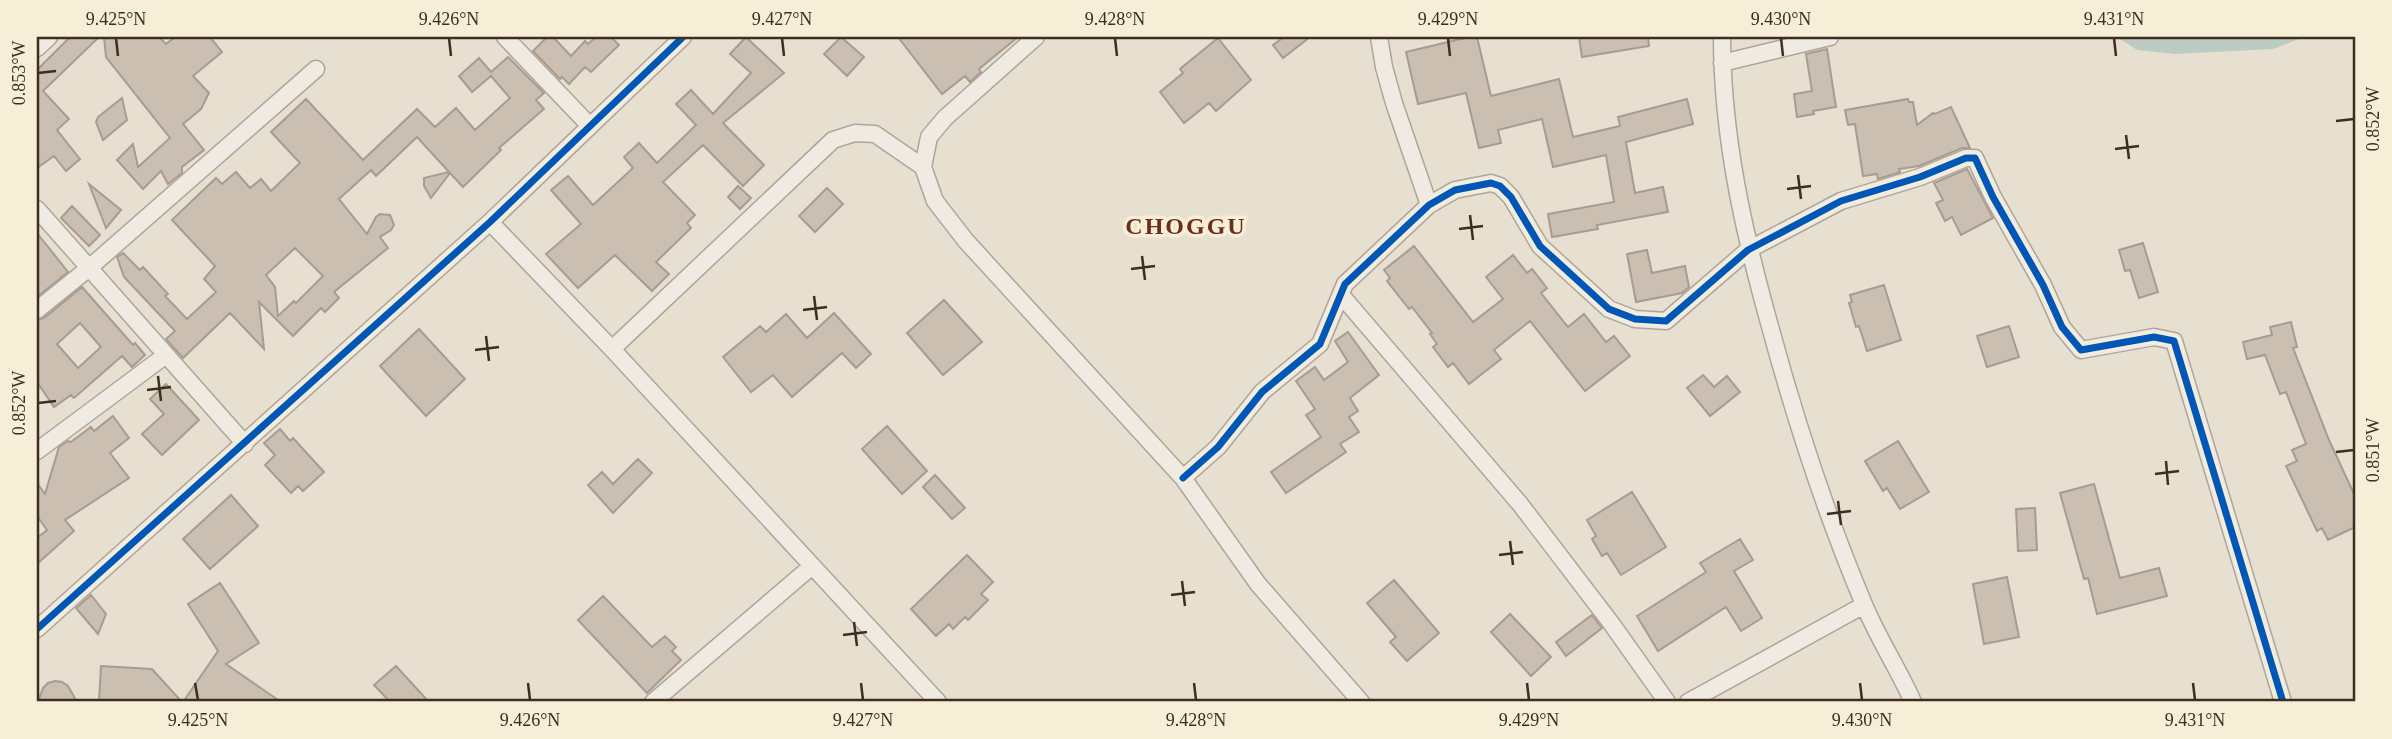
<svg xmlns="http://www.w3.org/2000/svg" width="2392" height="739" font-family="'Times New Roman',serif">
<style>
.water{fill:#bcccc2}
.building{fill:#cbbfb2;stroke:#a89c90;stroke-width:2;fill-rule:evenodd}
.lines{fill:none;stroke-linecap:round;stroke-linejoin:round}
.street-casing{stroke:#ada599;stroke-width:19}
.street{stroke:#efebe3;stroke-width:16}
.cycleway-casing{stroke:#f7eed8;stroke-width:11}
.cycleway{stroke:#0057b8;stroke-width:7}
.ticks{fill:none;stroke:#3d2e20;stroke-width:2.5}
.labels{text-anchor:middle;dominant-baseline:central;stroke-width:7;stroke-linejoin:round;paint-order:stroke}
.district-label{font-size:24px;font-weight:bold;letter-spacing:2px;fill:#6b2e1e;stroke:#f7eed8}
.neatline{fill:none;stroke:#3d2e20;stroke-width:2.5}
.ticks-label{font-size:18px;text-anchor:middle;fill:#3d2e20}
</style>
<rect width="100%" height="100%" fill="#e7e0d1"/>
<path class="water" d="M2117 37H2304L2273 49 2175 54 2137 50Z"/>
<path class="building" d="M70 37H99L43 91 69 119 57 130 80 159 66 171 54 156 37 168V70Z
M104 37H159L166 44 175 37H210L222 52 193 76 209 93 201 109 183 124 204 150 182 167V173L168 184 161 171 143 189 117 160 133 144 138 167 170 138 106 57Z
M547 37H553L571 56 585 41 588 44 596 37H611L619 45 591 72 585 67 569 84 562 77 560 79 533 51Z
M746 37 784 73 723 123 764 165 743 186 703 145 663 182 695 215 687 223 691 228 656 262 669 274 652 291 615 255 578 288 546 254 581 224 551 190 568 176 593 205 633 168 624 157 639 143 657 163 696 125 676 104 691 90 713 114 751 73 730 54Z
M841 37 864 57 847 76 824 54Z
M898 37H1018L979 69 981 72 970 82 965 76 942 94Z
M1284 37H1310L1283 58 1273 45Z
M1469 37H1477L1491 96 1559 79 1573 137 1620 126 1618 117 1687 99 1693 124 1626 142 1635 193 1663 187 1668 212 1597 225 1598 229 1552 237 1548 214 1614 202 1606 155 1553 167 1542 119 1498 130 1501 143 1479 148 1466 93 1418 104 1406 52Z
M1579 37H1648L1649 46 1582 57Z
M1218 38 1251 80 1216 111 1209 103 1184 123 1160 92 1183 73 1180 69Z
M1827 49 1836 107 1813 111 1814 114 1797 117 1794 94 1812 91 1806 54Z
M508 57 544 93 536 100 544 109 499 148 501 150 463 187 450 173 431 198 424 186V178L449 172 417 137 376 176 371 170 339 199 367 234 376 217 380 214 390 215 394 225 391 230 380 237 388 248 334 292 339 298 325 312 321 308 293 336 259 302 264 349 230 313 183 358 166 339 175 331 124 277 117 257 123 253 140 270 143 267 168 294 165 296 187 319 216 292 204 279 215 266 172 220 216 178 222 184 236 172 250 188 261 179 271 191 300 163 271 132 306 99 363 160 417 109 435 127 456 108 475 130 510 98 491 76 472 92 459 76 479 58 491 72ZM295 248 323 276 296 303 294 301 278 316 275 287 266 275Z
M122 98 127 120 103 140 96 122 98 117Z
M1908 99 1909 102H1913L1917 125 1933 113 1935 114 1951 107 1970 148H1962L1919 166 1899 169 1900 172 1878 179 1877 174 1863 176 1855 124 1848 125 1845 110Z
M1967 169 1993 218 1961 235 1952 217 1945 221 1936 203 1943 200 1934 183Z
M89 184 121 210 106 228Z
M738 186 751 198 740 209 728 197Z
M827 188 843 204 815 232 799 216Z
M72 206 100 235 89 246 61 218Z
M37 233 68 272 37 297Z
M2143 243 2158 292 2139 298 2130 270 2125 271 2119 250Z
M1414 246 1473 322 1503 299 1486 277 1513 255 1527 273 1532 269 1547 288 1541 293 1568 327 1584 314 1606 342 1614 336 1630 356 1585 391 1530 321 1494 350 1501 359 1469 384 1453 363 1448 367 1433 347 1437 344 1430 334 1432 333 1412 307 1409 309 1387 281 1390 278 1384 270Z
M1647 250 1652 273 1685 266 1689 287 1682 293 1636 302 1627 254Z
M1884 285 1901 340 1867 351 1859 326 1856 327 1849 303 1852 302 1850 295Z
M82 287 133 345 135 343 145 355 132 367 122 356 74 398 71 395 54 407 37 382V320L44 318ZM80 323 101 347 78 368 57 344Z
M944 300 982 342 943 375 907 333Z
M834 313 871 354 856 368 842 353 792 397 773 375 751 392 723 357 760 326 766 332 786 314 807 338Z
M2291 322 2297 347 2293 348 2329 440 2355 496V527L2328 540 2322 528 2317 531 2286 466 2297 461 2292 450 2306 444 2286 392 2280 394 2265 355 2247 359 2243 342 2272 335 2270 327Z
M2009 326 2019 357 1987 367 1977 336Z
M419 329 465 379 426 416 380 366Z
M1348 332 1379 375 1350 398 1358 411 1349 417 1359 432 1340 444 1346 452 1286 493 1271 472 1321 437 1306 415 1315 409 1296 381 1315 367 1324 380 1348 362 1335 341Z
M1703 375 1714 387 1727 376 1740 392 1710 416 1687 388Z
M166 384 199 420 162 455 142 434 164 414 150 399Z
M113 416 129 438 110 453 129 478 65 520 74 531 37 564V538L47 530 37 516V483L45 494 59 447 68 441 71 442 91 427 94 431Z
M887 426 927 471 902 494 862 449Z
M280 429 290 441 293 438 324 472 303 491 298 486 291 493 265 465 275 455 264 443Z
M1898 441 1929 492 1900 509 1887 488 1883 491 1865 461Z
M638 459 652 473 613 513 588 485 602 472 613 484Z
M935 475 965 508 952 519 923 487Z
M2094 484 2120 578 2159 568 2167 596 2097 614 2088 578 2084 579 2060 493Z
M1632 492 1666 547 1621 575 1607 553 1602 556 1592 539 1596 536 1587 520Z
M231 495 258 526 210 569 183 539Z
M2035 508 2037 550 2018 551 2016 509Z
M1740 539 1753 560 1734 571 1762 618 1741 631 1726 607 1658 651 1637 616 1706 572 1700 563Z
M967 555 993 582 981 594 988 600 968 620 965 617 953 629 949 624 936 636 911 609Z
M2007 577 2019 637 1984 644 1973 584Z
M1394 580 1439 633 1407 661 1390 642 1396 637 1367 603Z
M220 583 259 643 226 664 281 702H183L218 651 188 604Z
M91 595 106 614 98 634 76 608Z
M603 596 652 647 665 636 676 647 672 651 681 660 647 693 578 620Z
M1510 614 1551 657 1531 676 1491 632Z
M1592 615 1602 628 1566 656 1556 642Z
M101 666 152 669 182 702H99Z
M396 666 429 702H390L374 685Z
M55 681 62 682 68 686 77 702H38L43 688 48 683Z"/>
<g class="lines">
<defs>
<path id="street" d="M505 37 590 126
M1036 37 945 118 929 137 923 167 935 201 966 241 1183 478 1258 584 1361 702
M1379 37 1384 67 1394 103 1429 205
M1722 37C1722 137 1744 234 1771 330 1796 422 1826 514 1863 602 1877 637 1898 668 1913 702
M37 48 49 37
M1722 63 1830 37
M37 209 245 444
M490 222 612 349 938 702
M1341 295 1520 504 1611 623 1667 702
M37 310 89 268 316 69
M612 349 833 140 855 133 875 134 923 167
M37 451 166 355
M1183 478 1218 447 1262 392 1320 344 1345 284 1429 205 1455 190 1491 183 1500 186 1511 197 1540 246 1609 309 1635 319 1666 321 1748 250 1841 201 1920 177 1966 158H1975L1993 197 2043 285 2062 327 2081 350 2154 337 2174 341 2283 702
M37 629 490 222 683 37
M653 702 811 567
M1688 702 1864 605"/>
</defs>
<use href="#street" class="street-casing"/>
<use href="#street" class="street"/>
<defs>
<path id="cycleway" d="M1183 478 1218 447 1262 392 1320 344 1345 284 1429 205 1455 190 1491 183 1500 186 1511 197 1540 246 1609 309 1635 319 1666 321 1748 250 1841 201 1920 177 1966 158H1975L1993 197 2043 285 2062 327 2081 350 2154 337 2174 341 2283 702
M37 629 490 222 683 37"/>
</defs>
<use href="#cycleway" class="cycleway-casing"/>
<use href="#cycleway" class="cycleway"/>
</g>
<path class="ticks" d="M116 38 118 56M449 38 451 56M782 38 784 56M1115 38 1117 56M1448 38 1450 56M1781 38 1783 56M2114 38 2116 56M38 73 56 71M2336 121 2354 119M2126 135 2129 159M2115 149 2139 146M1798 175 1801 199M1787 189 1811 186M1470 215 1473 240M1459 229 1483 226M1142 256 1145 280M1131 269 1155 266M814 296 817 320M803 310 827 307M486 336 489 361M475 350 499 347M158 376 161 401M147 390 171 387M38 403 56 401M2336 452 2354 450M2166 461 2168 485M2155 474 2179 471M1838 501 1841 525M1827 514 1851 511M1510 541 1513 565M1499 555 1523 552M1182 581 1185 606M1171 595 1195 592M854 622 857 646M843 635 867 632M195 683 198 700M528 683 530 700M861 683 863 700M1194 683 1196 700M1527 683 1529 700M1860 683 1862 700M2193 683 2195 700"/>
<g class="labels">
<g class="district-label">
<text x="1186" y="226">CHOGGU</text>
</g>
</g>
<rect width="2392" height="739" fill="none" stroke="#f7eed8" stroke-width="77"/>
<rect x="38" y="38" width="2316" height="662" class="neatline"/>
<g class="ticks-label">
<text x="116" y="25">9.425°N</text>
<text x="449" y="25">9.426°N</text>
<text x="782" y="25">9.427°N</text>
<text x="1115" y="25">9.428°N</text>
<text x="1448" y="25">9.429°N</text>
<text x="1781" y="25">9.430°N</text>
<text x="2114" y="25">9.431°N</text>
<text transform="translate(19 73) rotate(-90)" y="6">0.853°W</text>
<text transform="translate(2373 119) rotate(-90)" y="6">0.852°W</text>
<text transform="translate(19 403) rotate(-90)" y="6">0.852°W</text>
<text transform="translate(2373 450) rotate(-90)" y="6">0.851°W</text>
<text x="198" y="726">9.425°N</text>
<text x="530" y="726">9.426°N</text>
<text x="863" y="726">9.427°N</text>
<text x="1196" y="726">9.428°N</text>
<text x="1529" y="726">9.429°N</text>
<text x="1862" y="726">9.430°N</text>
<text x="2195" y="726">9.431°N</text>
</g>
</svg>
